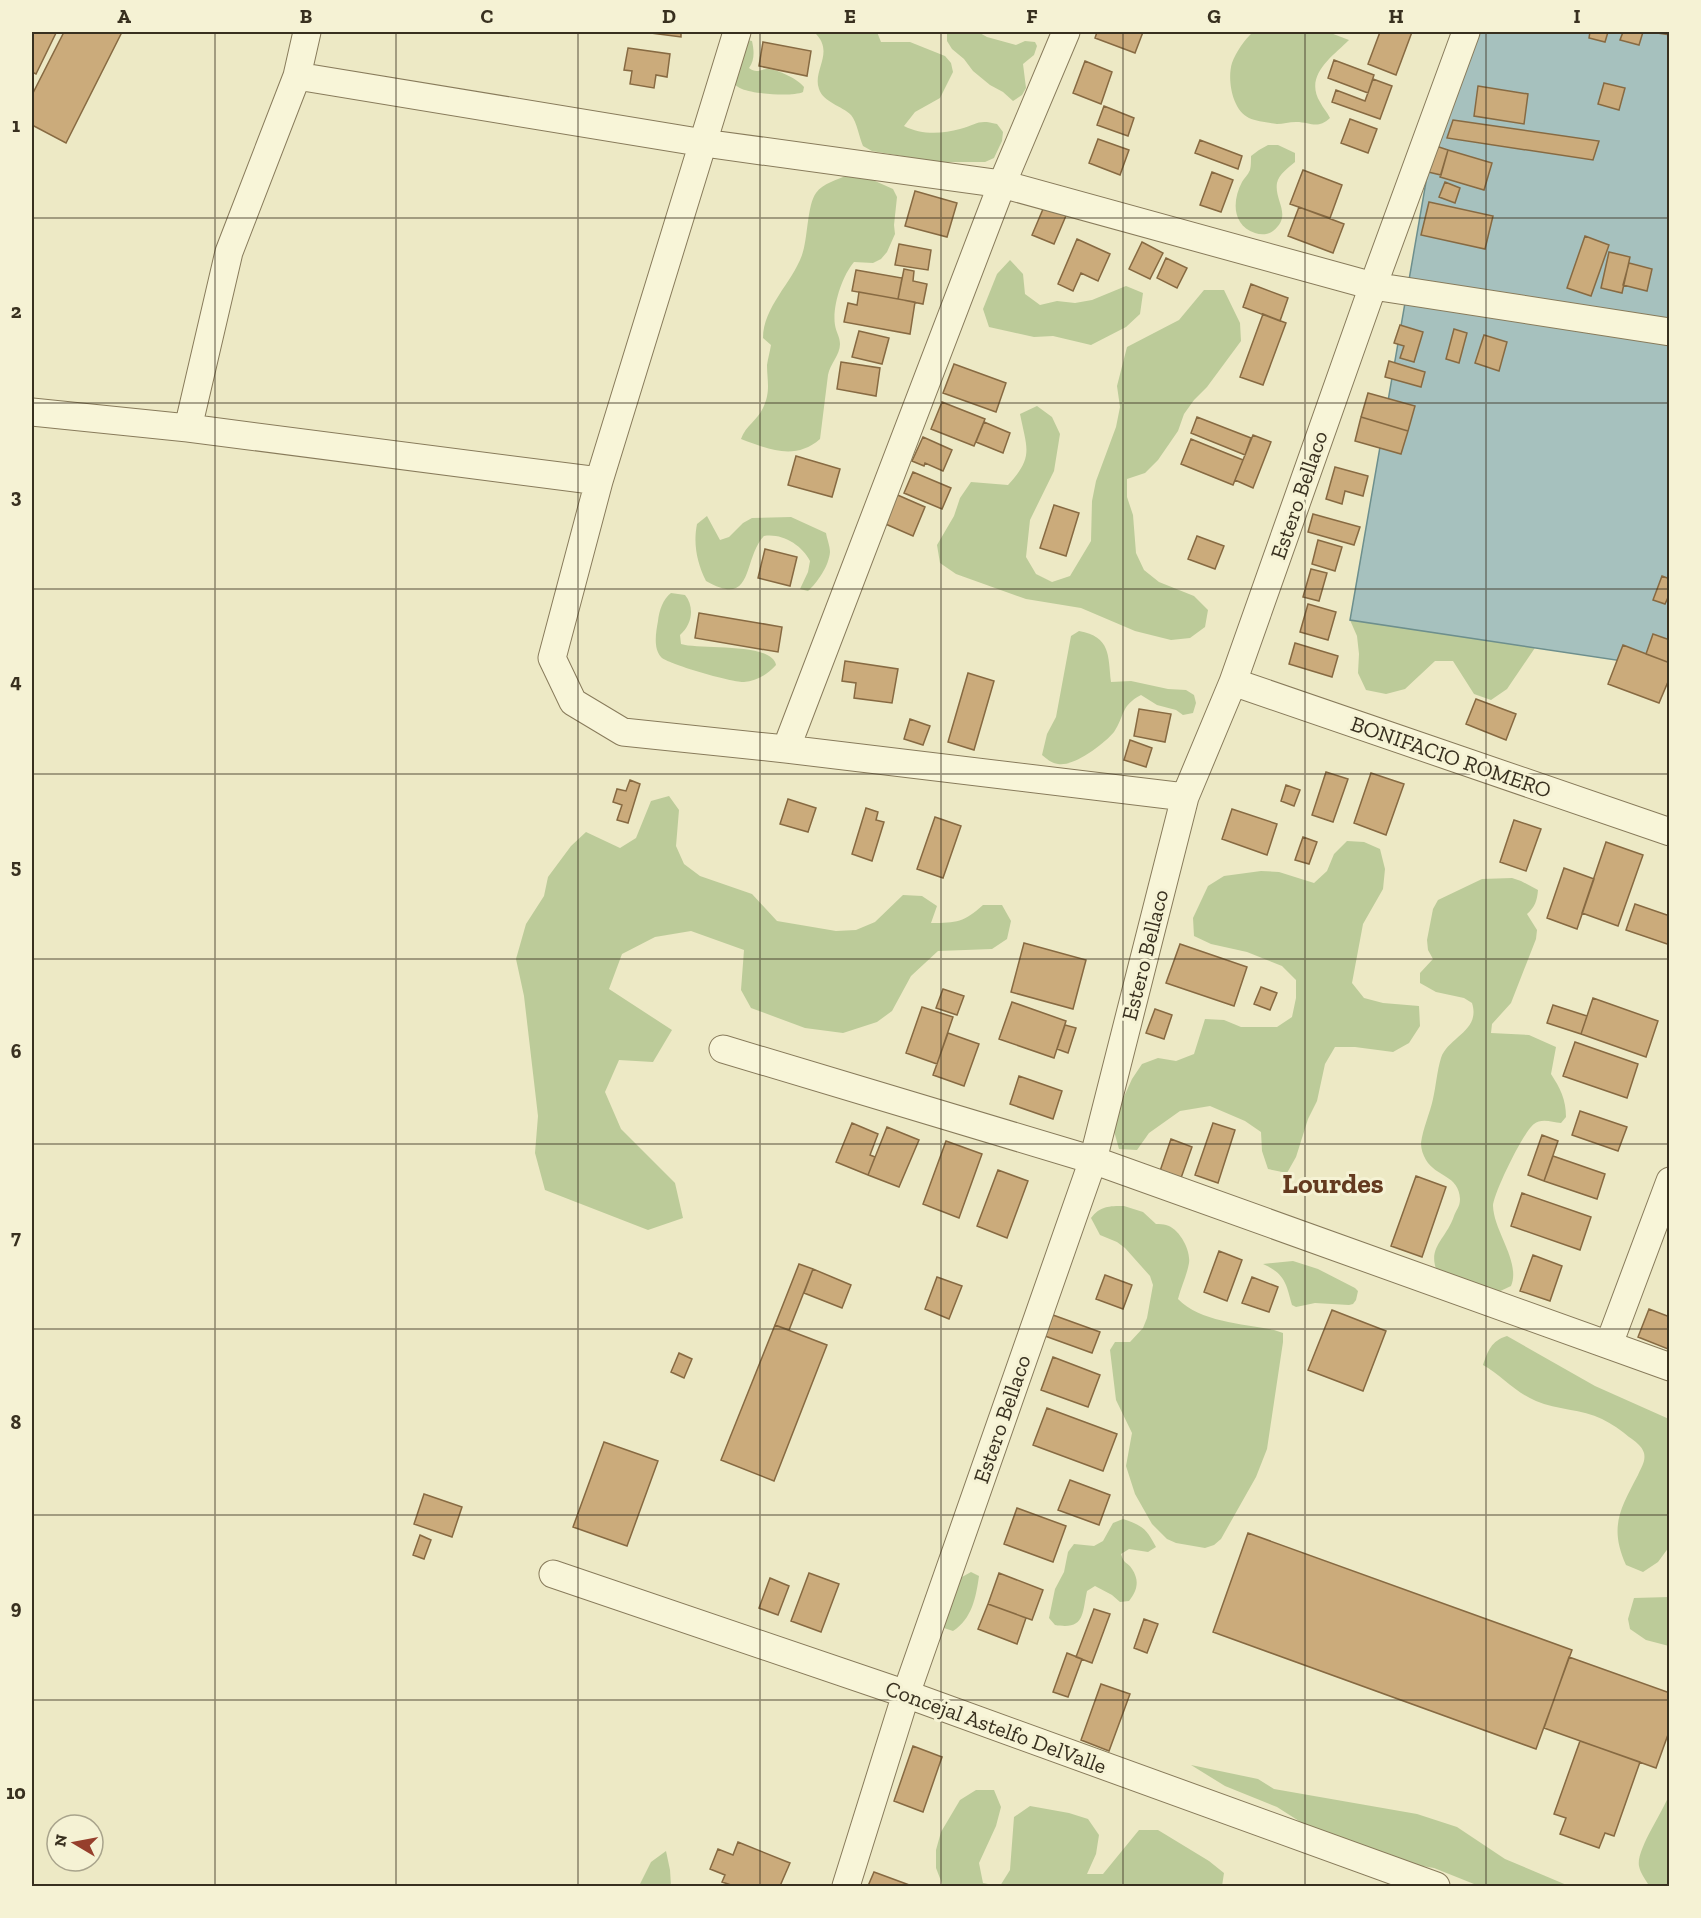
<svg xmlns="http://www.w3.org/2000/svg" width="1701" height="1918" font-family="'Zilla Slab',serif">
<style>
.green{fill:#bccb99}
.water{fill:#a6c1be;stroke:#6d8f8d;stroke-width:1.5}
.building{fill:#cbab7b;stroke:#876a42;stroke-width:1.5}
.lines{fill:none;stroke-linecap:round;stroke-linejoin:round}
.street-casing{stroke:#887b5b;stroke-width:29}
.street{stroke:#f8f5d8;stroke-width:27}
.grid{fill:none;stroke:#38301f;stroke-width:1.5;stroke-opacity:0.55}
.labels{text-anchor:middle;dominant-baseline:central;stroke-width:6;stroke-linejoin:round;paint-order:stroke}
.street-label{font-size:22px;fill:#38301f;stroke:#f5f2d4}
.district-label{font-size:28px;font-weight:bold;fill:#643a1f;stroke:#f5f2d4}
.neatline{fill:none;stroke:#38301f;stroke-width:2}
.grid-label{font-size:20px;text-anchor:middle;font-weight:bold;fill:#38301f}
</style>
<rect width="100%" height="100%" fill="#ede9c5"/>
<path class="green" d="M814 32H877L881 42H910L945 56 951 63 953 72 940 98 915 112 904 126C921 135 942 134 960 129 978 124 978 119 997 124L1003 132 1002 141 994 158 985 162H938L872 151 863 146C859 137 857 122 851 115 842 106 823 102 819 89 812 70 836 52 814 32Z
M950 32H978L987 37 1016 45 1025 41 1035 42 1037 46 1034 55 1023 64 1026 88 1022 95 1013 101 1003 92 990 85 973 71 964 59 952 49 947 41V33Z
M1253 32H1274L1284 34 1297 32H1328L1349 40C1332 57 1304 75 1320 102 1323 108 1327 112 1330 118 1317 130 1311 122 1296 122 1289 122 1283 124 1277 124 1269 123 1256 121 1249 118 1232 110 1227 79 1232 63 1236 52 1245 39 1253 32Z
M747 40 752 41C754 50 755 60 749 68 757 74 760 69 768 69 779 70 798 79 804 87L803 92C792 97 754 94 742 89 736 87 732 81 727 77Z
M1268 145H1278L1295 153V162C1288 168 1279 174 1277 183 1274 201 1293 215 1273 231 1267 235 1261 235 1255 233 1232 225 1232 201 1242 182 1244 178 1248 175 1250 170 1251 166 1251 161 1251 156L1259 150Z
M848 175 866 177 893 189 897 197 894 225 895 234 887 252 881 259 873 263 854 262C842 276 832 307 835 325 836 332 840 337 840 344 840 355 830 364 828 375L820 439C795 461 768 449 741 439 746 425 757 421 763 408 771 391 767 381 767 365 768 358 770 351 771 345L763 338C763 307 792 283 802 255 808 239 807 205 816 193 823 183 837 180 848 175Z
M1010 260 1023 274 1025 294 1040 305 1057 301 1075 303 1092 300 1126 286 1143 293 1140 314 1126 327 1091 345 1053 336 1034 337 989 327 983 309 997 274Z
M1204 290H1224L1240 323 1241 341 1207 387 1194 400 1184 414 1178 431 1158 460 1145 473 1127 479V497L1133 515 1136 553 1144 570 1159 582 1194 596 1208 610 1205 627 1190 638 1171 640 1135 631 1081 608 1026 599 956 574 940 563 937 545 954 516 960 498 971 482 1008 485C1034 457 1027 449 1020 414L1037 406 1052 417 1060 434 1054 471 1030 520 1026 557 1036 574 1052 582 1070 576 1091 541 1092 501 1096 481 1116 427 1120 407 1117 386 1127 347 1179 320Z
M707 516 720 540 729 537 743 523 752 518 791 517 826 533C827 539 830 546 830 552 829 566 817 583 808 591L800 589 808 572 810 561C802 545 782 533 764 536 742 559 755 609 706 581 697 563 693 544 697 524Z
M671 593 685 595C695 607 692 625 680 635L681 644C700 650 772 642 776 665 768 674 757 681 744 682 734 683 667 664 661 657 653 648 656 632 658 621 659 611 663 599 671 593Z
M1379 594 1541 639 1507 689 1491 700 1474 694 1453 661H1435L1405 689 1386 694 1366 690 1358 673 1359 654 1357 636 1350 620Z
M1079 631C1111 637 1108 655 1111 682L1131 681 1168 689 1186 690 1194 695 1196 703 1193 713 1183 715 1176 710 1157 705 1141 695C1120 706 1125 716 1114 732 1104 744 1074 767 1058 764 1051 763 1047 759 1042 755L1047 734 1056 717 1071 636Z
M669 796 679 810 676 846 684 864 700 876 752 894 777 921 836 931 856 930 875 922 903 895 922 896 937 906 931 923C957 923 964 922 983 905H1002L1011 921 1007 939 992 949 938 951 911 976 892 1011 877 1022 843 1033 805 1028 751 1008 741 990 744 950 691 931 655 937 622 954 609 989 672 1030 653 1062 619 1060 605 1092 621 1129 675 1183 683 1218 648 1230 545 1190 535 1153 538 1116 524 996 516 959 526 924 544 896 548 877 571 846 586 832 620 848 636 838 651 801Z
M1347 841 1364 842 1380 849 1385 869 1383 889 1363 924 1352 983 1364 998 1383 1003 1419 1006 1420 1026 1409 1043 1393 1052 1355 1047H1335L1325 1064 1317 1101 1308 1119 1296 1157 1287 1173 1268 1169 1262 1151 1261 1132 1245 1121 1210 1106 1180 1111 1149 1133 1137 1150 1119 1149 1114 1131 1117 1112 1132 1079 1142 1064 1158 1058 1176 1061 1194 1054 1205 1019 1224 1020 1241 1027H1277L1292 1017 1296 998V980L1282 966 1247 952 1211 944 1194 936 1193 918 1208 886 1224 876 1261 871 1279 872 1314 883 1327 871 1334 854Z
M1512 878 1521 881 1538 890C1537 901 1535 907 1527 914L1537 930 1536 939 1511 1003 1492 1024 1491 1033 1529 1035 1556 1047 1551 1074C1560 1088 1566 1099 1566 1117L1561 1123C1552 1122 1541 1118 1534 1124 1523 1132 1493 1195 1493 1206 1494 1232 1521 1262 1511 1286L1494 1294 1440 1278C1424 1248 1445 1242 1454 1216 1456 1210 1460 1207 1460 1199 1459 1175 1436 1177 1426 1160 1423 1155 1421 1149 1421 1143 1423 1128 1430 1113 1433 1099 1436 1086 1437 1071 1441 1058 1448 1037 1481 1031 1472 1003L1464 998 1436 992 1420 983V973L1433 959 1428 950 1427 940 1433 909 1438 900 1482 879Z
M1124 1206 1143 1212 1156 1224C1160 1224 1163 1224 1166 1225 1179 1228 1191 1250 1189 1263 1187 1275 1181 1287 1178 1299 1200 1322 1244 1324 1274 1330L1283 1333V1342L1267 1449 1256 1477 1221 1539 1214 1545 1205 1548 1176 1543 1167 1539 1152 1524 1135 1494 1126 1466 1132 1433 1116 1400 1110 1350 1115 1342H1130L1143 1328 1147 1318 1153 1285 1150 1276 1125 1248 1117 1242 1100 1235 1091 1218C1100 1206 1109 1206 1124 1206Z
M1293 1261 1318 1269 1355 1288 1358 1291 1356 1300 1353 1304 1349 1305 1315 1303 1296 1307 1292 1305C1286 1283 1285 1274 1263 1264Z
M1507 1336 1595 1386 1669 1419V1547L1658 1562 1643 1572 1626 1565C1609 1527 1620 1509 1638 1475 1641 1468 1646 1461 1644 1453 1642 1446 1635 1441 1629 1437 1621 1430 1612 1424 1602 1419 1582 1409 1557 1410 1536 1401 1516 1393 1501 1375 1483 1365 1488 1351 1491 1341 1507 1336Z
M1123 1519C1143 1526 1146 1528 1156 1547L1148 1552 1129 1549 1121 1554C1124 1565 1128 1562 1132 1569 1140 1581 1137 1591 1129 1601L1120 1602 1112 1595 1095 1586 1087 1591C1082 1614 1085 1630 1055 1625L1049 1618 1055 1589 1064 1572 1068 1552 1074 1544 1094 1546 1103 1541 1113 1523Z
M971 1572 979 1576C976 1597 972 1619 953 1631L944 1628 939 1619 941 1609 962 1577Z
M1669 1597V1646L1646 1640 1630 1629 1628 1619 1634 1598Z
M1191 1765 1258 1779 1274 1789 1417 1814 1457 1827 1505 1859 1569 1886H1479L1434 1868 1398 1862 1310 1828 1277 1807 1225 1786Z
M976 1790H994L1001 1807 996 1826 979 1863 983 1883 998 1886H943L936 1868V1850L941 1832 960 1800Z
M1669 1795V1886H1655L1648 1884C1645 1879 1640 1872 1639 1866 1636 1850 1663 1812 1669 1795Z
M1030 1806 1069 1813 1088 1819 1099 1835 1096 1854 1087 1874H1103L1139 1830H1158L1209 1861 1224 1873 1222 1886H1000L1010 1870 1014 1817Z
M666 1851 670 1870 671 1886H639L651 1862Z"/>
<path class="water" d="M1452 32H1669V668L1350 620Z"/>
<path class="building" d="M32 32 56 33 36 74 32 72Z
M64 32H122L66 143 32 125V95Z
M643 32H681V37Z
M1097 32H1143L1135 53 1095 38Z
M1380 32H1412L1396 75 1368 64Z
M1590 32H1608L1605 42 1589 38Z
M1623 32H1643L1639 45 1620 40Z
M1650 32H1670V35Z
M763 42 811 51 807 76 759 66Z
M628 48 670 54 667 77 656 75 654 88 630 84 632 71 624 70Z
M1334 60 1374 75 1368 93 1328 78Z
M1085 61 1112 72 1101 104 1073 93Z
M1373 79 1392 86 1380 119 1332 102 1336 90 1365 101Z
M1604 83 1625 88 1619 110 1598 104Z
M1478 86 1528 94 1524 124 1474 116Z
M1104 106 1134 118 1128 136 1097 125Z
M1350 119 1377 129 1368 153 1341 143Z
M1453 120 1599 141 1593 160 1447 138Z
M1098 139 1129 150 1120 175 1089 163Z
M1200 140 1242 156 1238 169 1195 153Z
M1436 146 1448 150 1441 175 1428 172Z
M1448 150 1492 163 1484 190 1440 177Z
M1303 170 1342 185 1330 218 1290 204Z
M1212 172 1233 180 1221 212 1200 205Z
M1445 182 1460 188 1455 203 1439 197Z
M915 191 957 203 947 237 905 226Z
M1046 202 1068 211 1054 244 1032 235Z
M1429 202 1493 216 1485 249 1421 235Z
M1299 207 1344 224 1333 253 1288 236Z
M1585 236 1609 245 1591 296 1567 288Z
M1077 239 1110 254 1098 281 1081 273 1073 291 1058 284Z
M1142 242 1163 253 1150 279 1129 269Z
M899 244 931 250 928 270 895 265Z
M1609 252 1630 257 1622 293 1601 288Z
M1166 258 1187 268 1177 288 1157 278Z
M1629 263 1652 269 1647 291 1623 285Z
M904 269 914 271 913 281 927 284 923 304 898 299Z
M856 270 902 278 898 299 852 291Z
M1251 284 1288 298 1280 321 1243 307Z
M859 292 915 302 910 334 844 322 848 303 857 305Z
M1263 314 1286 323 1263 385 1240 377Z
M1400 325 1423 332 1414 362 1400 358 1404 346 1394 343Z
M1454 329 1467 333 1459 363 1446 359Z
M859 331 889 338 882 364 852 357Z
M1484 335 1507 342 1499 371 1475 363Z
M1389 361 1425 372 1421 387 1385 377Z
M841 362 880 368 876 396 837 389Z
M954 364 1006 383 996 412 943 393Z
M1368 393 1415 406 1408 431 1361 417Z
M942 402 985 419 974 446 931 429Z
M1197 417 1251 438 1245 455 1191 433Z
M1361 417 1408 431 1401 454 1355 441Z
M984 422 1010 433 1003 453 976 442Z
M1253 435 1271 442 1253 488 1235 480Z
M923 437 952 450 943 471 925 463 924 466 912 461Z
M1191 439 1243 460 1233 485 1181 464Z
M796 456 840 469 832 497 788 485Z
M1335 467 1368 476 1363 496 1345 491 1342 504 1326 499Z
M913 472 951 488 942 509 904 493Z
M893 493 925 507 913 536 881 522Z
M1054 505 1079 513 1066 556 1040 548Z
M1313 514 1360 527 1354 545 1308 532Z
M1197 536 1224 546 1215 569 1188 559Z
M1318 540 1342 547 1335 571 1312 564Z
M765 549 797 557 790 586 758 578Z
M1311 569 1327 573 1319 601 1303 597Z
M1662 576 1670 579V593L1665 604 1653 600Z
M1308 604 1336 612 1328 640 1300 632Z
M699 613 782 627 778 652 695 638Z
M1653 634 1670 640V663L1646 654Z
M1295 643 1338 656 1332 677 1289 664Z
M1623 645 1670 663V677L1659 703 1608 684Z
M845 661 898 669 892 703 854 698 856 683 842 681Z
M968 673 994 681 974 750 948 742Z
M1476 699 1516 714 1506 740 1466 724Z
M1139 709 1171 714 1165 742 1134 736Z
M910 719 930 726 923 745 904 739Z
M1130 740 1152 748 1146 767 1124 760Z
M1326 772 1348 779 1333 822 1312 815Z
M1371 773 1404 784 1386 835 1354 823Z
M630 780 640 784 628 823 617 820 622 805 613 802 617 789 626 791Z
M1286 785 1300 790 1294 806 1281 801Z
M788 799 816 808 808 832 780 824Z
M866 808 878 812 876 820 884 822 872 861 852 854Z
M1232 809 1277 824 1267 855 1222 839Z
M935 817 961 826 943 878 917 869Z
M1514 820 1541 829 1526 871 1500 862Z
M1303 837 1317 842 1309 864 1295 860Z
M1606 842 1643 855 1618 926 1582 913Z
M1564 868 1594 879 1577 929 1547 918Z
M1635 904 1670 916V945L1626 930Z
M1024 943 1086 960 1073 1009 1011 992Z
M1180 944 1247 967 1234 1006 1166 983Z
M1261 987 1277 993 1270 1010 1254 1004Z
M943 989 964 996 957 1015 936 1008Z
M1593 998 1658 1021 1646 1057 1581 1034Z
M1012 1002 1066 1021 1054 1058 999 1039Z
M1553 1005 1587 1016 1581 1034 1547 1023Z
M922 1007 953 1017 937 1064 906 1053Z
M1155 1009 1172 1015 1164 1039 1146 1033Z
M1065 1025 1076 1028 1068 1053 1057 1049Z
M948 1033 979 1044 964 1086 933 1075Z
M1575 1042 1638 1064 1627 1098 1563 1076Z
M1019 1076 1062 1091 1053 1119 1010 1104Z
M1580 1111 1627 1127 1618 1151 1572 1135Z
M852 1123 878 1134 870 1155 875 1157 868 1175 836 1162Z
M1213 1123 1235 1130 1218 1183 1195 1175Z
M887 1127 919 1140 899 1187 868 1175Z
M1542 1135 1558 1141 1544 1181 1528 1175Z
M1171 1139 1192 1147 1181 1178 1160 1171Z
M946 1141 982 1154 959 1218 923 1204Z
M1553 1156 1605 1174 1597 1199 1544 1181Z
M998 1170 1028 1181 1007 1238 977 1226Z
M1416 1176 1446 1187 1422 1257 1391 1246Z
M1522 1193 1591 1217 1580 1250 1511 1226Z
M1219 1251 1242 1260 1227 1301 1204 1292Z
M1533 1255 1562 1266 1550 1301 1520 1291Z
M799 1264 813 1269 789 1330 775 1325Z
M813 1269 851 1285 842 1308 804 1293Z
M1105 1275 1132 1285 1123 1309 1096 1299Z
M937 1277 962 1286 949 1319 925 1309Z
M1252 1277 1278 1287 1269 1312 1242 1303Z
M1649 1309 1670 1317 1668 1349 1638 1337Z
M1332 1310 1386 1331 1363 1391 1308 1370Z
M1053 1315 1100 1332 1092 1353 1045 1336Z
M775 1325 827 1345 774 1481 721 1460Z
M679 1353 692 1359 684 1378 671 1372Z
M1053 1357 1100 1375 1088 1407 1041 1390Z
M1047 1408 1117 1434 1103 1471 1033 1445Z
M604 1442 658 1461 627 1546 573 1527Z
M1070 1480 1110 1495 1099 1525 1058 1510Z
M424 1494 462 1507 452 1537 414 1524Z
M1017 1508 1066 1526 1053 1562 1004 1544Z
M1248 1533 1572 1650 1536 1749 1213 1632Z
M420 1535 431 1540 424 1559 413 1555Z
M809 1573 839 1584 821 1632 791 1621Z
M999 1573 1043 1590 1032 1620 988 1604Z
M770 1578 789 1586 778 1615 759 1608Z
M988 1604 1026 1618 1017 1644 978 1629Z
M1094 1609 1110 1614 1092 1663 1076 1657Z
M1144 1619 1158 1624 1147 1653 1134 1648Z
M1067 1653 1082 1659 1068 1697 1053 1692Z
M1569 1657 1670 1693V1729L1656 1768 1544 1728Z
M1101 1684 1130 1694 1109 1751 1081 1740Z
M1580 1741 1640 1762 1614 1836 1605 1833 1599 1848 1560 1834 1566 1818 1554 1814Z
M913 1746 942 1757 923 1812 894 1801Z
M738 1842 790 1863 780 1886H734L722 1882 725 1875 710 1869 718 1849 733 1855Z
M874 1872 912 1886H868Z"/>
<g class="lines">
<defs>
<path id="street" d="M737 32 599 481 552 658 573 702 623 732 786 749 1185 797
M297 76 704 143 1002 184 1373 286 1670 332
M32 412 188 428 599 481
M188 428 229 252 297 76 307 32
M1233 682 1670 832
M786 749 1002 184 1066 32
M723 1049 1093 1160 1670 1367
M1609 1344 1670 1181
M553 1574 906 1694 1436 1886
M846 1886 906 1694 1093 1160 1185 797 1233 682 1373 286 1466 32"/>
</defs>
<use href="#street" class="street-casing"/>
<use href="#street" class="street"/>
</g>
<path class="grid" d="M215 32V1886M396 32V1886M578 32V1886M760 32V1886M941 32V1886M1123 32V1886M1305 32V1886M1486 32V1886M32 218H1670M32 403H1670M32 589H1670M32 774H1670M32 959H1670M32 1144H1670M32 1329H1670M32 1515H1670M32 1700H1670"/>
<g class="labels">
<g class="street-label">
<text transform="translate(1299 495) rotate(-71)">Estero Bellaco</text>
<text transform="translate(1451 757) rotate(19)">BONIFACIO ROMERO</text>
<text transform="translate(1145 955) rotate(-76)">Estero Bellaco</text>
<text transform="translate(1002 1419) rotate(-71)">Estero Bellaco</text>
<text transform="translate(996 1727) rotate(20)">Concejal Astelfo DelValle</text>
</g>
<g class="district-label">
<text x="1333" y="1183">Lourdes</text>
</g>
</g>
<rect width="1701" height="1918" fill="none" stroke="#f5f2d4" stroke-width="66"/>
<g transform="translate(75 1843) rotate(280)"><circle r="28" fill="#f5f2d4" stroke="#a9a48c" stroke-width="1.5"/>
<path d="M0-4.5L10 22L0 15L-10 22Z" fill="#963f2c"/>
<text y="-9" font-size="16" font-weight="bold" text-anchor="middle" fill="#38301f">N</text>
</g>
<rect x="33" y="33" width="1635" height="1852" class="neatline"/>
<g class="grid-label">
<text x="124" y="23">A</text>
<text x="306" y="23">B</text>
<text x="487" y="23">C</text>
<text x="669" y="23">D</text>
<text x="850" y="23">E</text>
<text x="1032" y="23">F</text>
<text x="1214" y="23">G</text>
<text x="1396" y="23">H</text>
<text x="1577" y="23">I</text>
<text x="16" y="132">1</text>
<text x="16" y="318">2</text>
<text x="16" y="503">3</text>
<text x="16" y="688">4</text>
<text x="16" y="873">5</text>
<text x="16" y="1058">6</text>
<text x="16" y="1244">7</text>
<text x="16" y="1429">8</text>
<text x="16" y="1614">9</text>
<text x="16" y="1799">10</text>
</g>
</svg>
